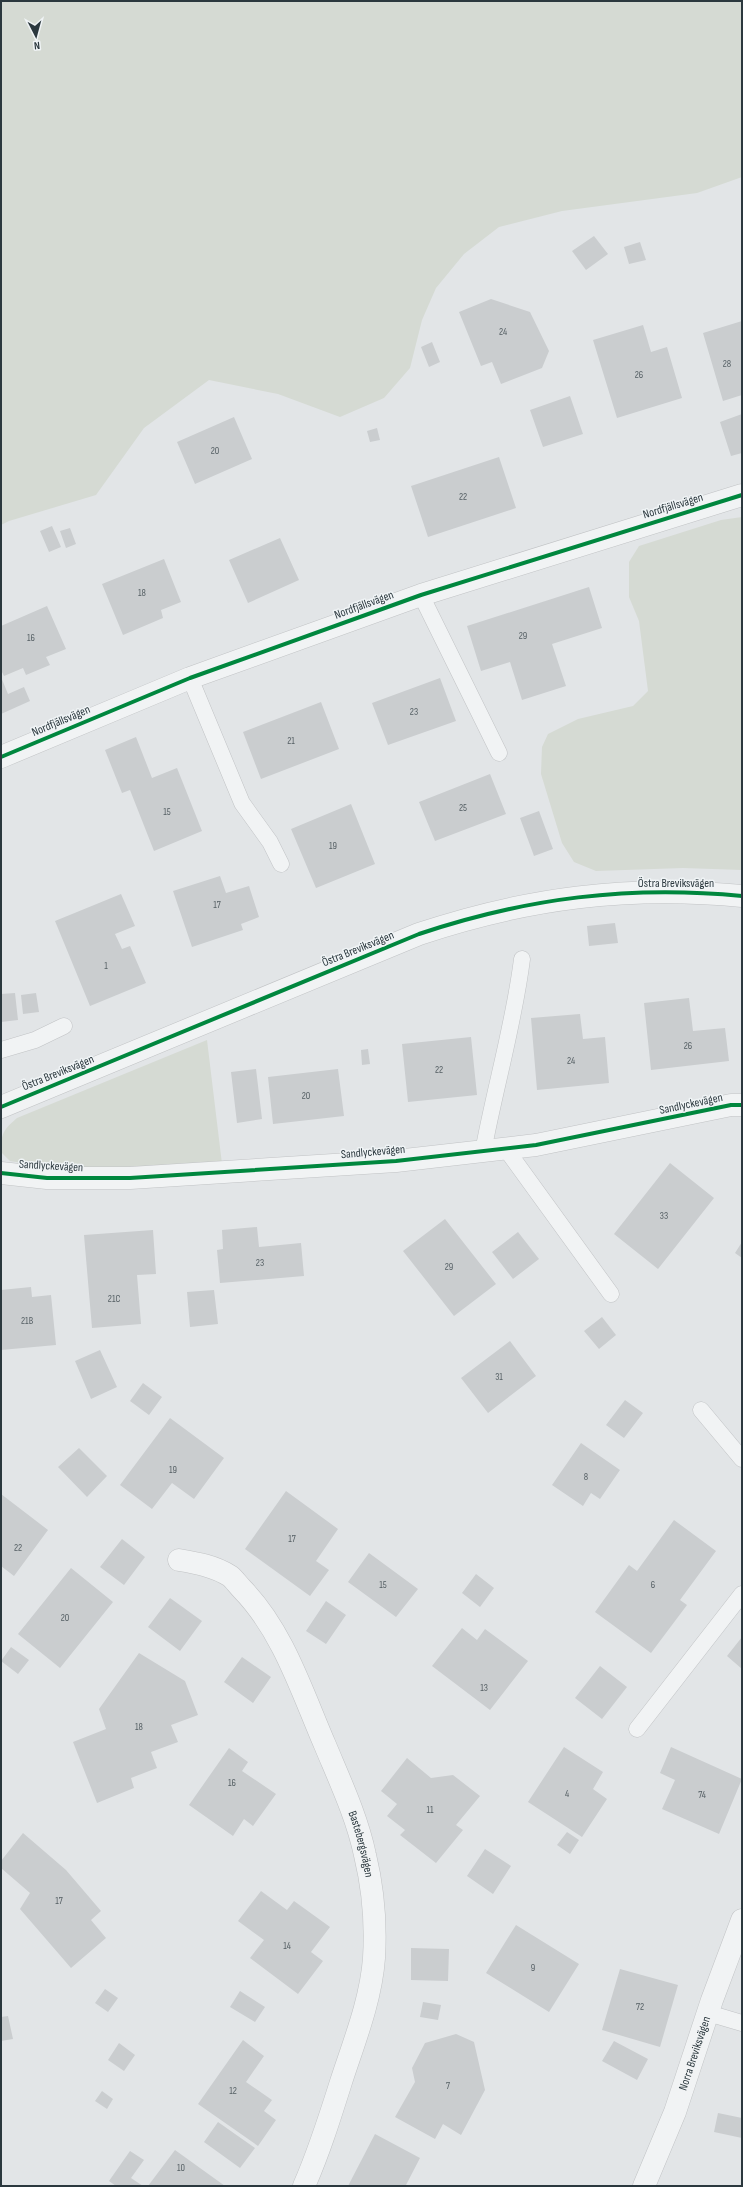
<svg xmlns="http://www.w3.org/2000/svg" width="743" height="2187" font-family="'Sofia Sans Condensed',sans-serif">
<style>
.green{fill:#d5dad3}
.building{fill:#cacdcf}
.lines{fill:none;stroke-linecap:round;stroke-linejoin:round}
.service-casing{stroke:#c1c3c5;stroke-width:17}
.minor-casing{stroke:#c1c3c5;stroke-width:23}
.service{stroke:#f1f3f4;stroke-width:16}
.minor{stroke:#f1f3f4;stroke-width:22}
.cycleway-casing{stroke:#f0f4f6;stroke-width:6}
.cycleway{stroke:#00873e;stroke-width:4}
.labels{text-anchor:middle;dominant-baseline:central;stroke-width:3;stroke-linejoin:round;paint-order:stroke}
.number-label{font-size:10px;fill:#545e63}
.street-label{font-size:12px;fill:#2b383e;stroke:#f0f4f6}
</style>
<rect width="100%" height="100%" fill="#e2e5e7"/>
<path class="green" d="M1 1H742V177L697 193 562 211 499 227 464 254 436 288 422 320 410 368 384 398 340 417 278 394 209 380 144 428 96 495 9 521 1 525Z
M742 517V870L683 868 596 871 574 862 562 843 541 774 542 747 548 734 578 719 633 706 648 691 639 621 629 597V562L639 546 721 520Z
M207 1040 222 1164 94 1168 35 1165 10 1161 1 1152C1 1134 3 1130 17 1118Z"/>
<path class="building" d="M594 236 608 254 586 270 572 251Z
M640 242 646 260 629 264 624 247Z
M491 299 530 312 549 351 542 368 501 384 492 362 481 366 459 312Z
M742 321V395L723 401 703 333Z
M643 325 651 352 667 347 682 398 617 418 593 340Z
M432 342 440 362 429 367 421 347Z
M570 396 583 434 543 447 530 410Z
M742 414V453L731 456 720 422Z
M234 417 252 459 195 484 177 442Z
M377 428 380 440 370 442 367 431Z
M499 457 516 508 428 537 411 486Z
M52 526 61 547 49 552 40 531Z
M70 528 76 544 66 548 60 531Z
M280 538 299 580 248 603 229 560Z
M164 559 181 602 161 610 163 618 123 635 102 584Z
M589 587 602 628 552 644 566 686 522 700 510 662 481 671 467 626Z
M47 606 66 649 46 657 50 665 26 675 23 668 4 676 1 670V626Z
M1 677 8 694 24 687 30 701 1 714Z
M440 678 456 721 388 745 372 703Z
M321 702 339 749 261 779 243 732Z
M136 737 152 778 177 768 202 831 154 851 130 790 122 793 105 750Z
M490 774 506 814 435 841 419 802Z
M351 804 375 864 316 888 291 829Z
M539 811 553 849 534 856 520 818Z
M220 876 226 893 249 886 259 917 241 924 243 930 192 947 173 891Z
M121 894 135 926 115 934 122 949 130 946 146 983 90 1006 55 921Z
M615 923 618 943 589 946 587 926Z
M15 993 18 1020 1 1022V994Z
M36 993 39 1012 23 1014 21 995Z
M689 998 693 1031 725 1028 729 1061 651 1070 644 1003Z
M580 1014 583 1039 605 1037 609 1083 537 1090 531 1018Z
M471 1037 477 1095 408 1102 402 1044Z
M368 1049 370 1064 362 1065 361 1050Z
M256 1069 262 1119 237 1123 231 1072Z
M338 1069 344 1116 273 1124 268 1077Z
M670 1163 714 1198 658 1269 614 1234Z
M445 1219 496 1284 454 1316 403 1251Z
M257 1227 259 1247 301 1243 304 1276 220 1283 217 1250 223 1249 222 1230Z
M153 1230 156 1274 137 1275 141 1324 92 1328 84 1235Z
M518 1232 539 1259 513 1279 492 1252Z
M742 1242V1258L735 1253Z
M31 1287 32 1297 51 1295 56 1345 1 1350V1290Z
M214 1290 218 1324 190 1327 187 1292Z
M602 1317 616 1335 599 1349 584 1331Z
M510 1341 536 1376 488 1413 461 1378Z
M100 1350 117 1387 91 1399 75 1361Z
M143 1383 162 1397 149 1415 130 1401Z
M625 1400 643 1413 624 1438 606 1425Z
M170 1418 224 1458 194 1499 172 1483 152 1509 120 1485Z
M581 1443 620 1470 600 1499 591 1493 583 1506 552 1485Z
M79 1448 107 1476 87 1497 58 1467Z
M286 1491 338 1529 316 1561 329 1570 310 1596 245 1549Z
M1 1494 48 1530 14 1576 1 1566Z
M674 1520 716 1551 680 1600 687 1605 651 1653 595 1612 629 1565 637 1571Z
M122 1539 145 1557 124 1585 100 1567Z
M369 1553 418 1589 396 1617 348 1582Z
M71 1568 113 1602 60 1668 18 1634Z
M476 1574 494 1588 480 1607 462 1593Z
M170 1598 202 1621 180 1651 148 1627Z
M326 1601 346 1615 326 1644 306 1631Z
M462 1628 477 1640 485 1629 528 1661 490 1710 432 1666Z
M742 1637V1669L727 1656Z
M11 1647 29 1660 18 1674 1 1661Z
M139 1653 185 1681 198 1715 171 1725 178 1742 151 1752 157 1768 131 1778 134 1788 97 1803 73 1742 106 1729 99 1709Z
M242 1657 271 1677 253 1703 224 1682Z
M600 1666 627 1687 602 1719 575 1698Z
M564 1747 603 1772 593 1789 607 1799 582 1837 528 1802Z
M671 1747 742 1779 719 1834 662 1809 675 1780 660 1773Z
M229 1748 248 1762 242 1771 276 1794 253 1826 244 1819 233 1836 189 1805Z
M407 1758 431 1778 453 1775 480 1796 456 1825 463 1830 436 1863 400 1835 405 1830 387 1816 397 1804 381 1791Z
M567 1832 579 1840 570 1854 557 1845Z
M23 1833 66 1870 101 1911 91 1920 106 1938 71 1968 20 1909 30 1893 1 1868V1861Z
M485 1849 511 1866 493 1894 467 1876Z
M261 1891 287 1910 294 1901 330 1927 311 1952 323 1961 298 1994 250 1958 264 1940 238 1921Z
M516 1925 579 1964 549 2012 486 1973Z
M411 1948 449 1949 448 1981 411 1980Z
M620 1969 678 1985 660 2047 602 2030Z
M105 1989 118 1998 108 2012 95 2003Z
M240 1991 265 2007 255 2022 230 2007Z
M423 2002 441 2005 438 2020 420 2017Z
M8 2016 13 2039 1 2041V2017Z
M456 2034 474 2042 485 2090 461 2135 443 2124 435 2139 395 2117 415 2082 412 2068 425 2043Z
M243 2040 264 2056 246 2082 272 2100 264 2111 276 2120 258 2146 198 2104Z
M614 2041 648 2059 637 2080 602 2061Z
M119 2043 135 2055 124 2071 108 2060Z
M102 2091 113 2099 107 2109 95 2101Z
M718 2113 742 2118V2138L714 2132Z
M218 2122 255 2148 240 2168 204 2142Z
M375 2134 420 2158 406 2185 408 2186H348Z
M175 2150 225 2186H148Z
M130 2151 144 2160 131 2178 143 2186H116L109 2181Z"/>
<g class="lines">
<defs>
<path id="service" d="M421 595 499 753
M190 678 242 803 270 842 281 864
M1 1050 35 1040 64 1026
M506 1149 611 1294
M483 1152C495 1087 514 1024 522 959
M701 1410 742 1459
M637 1729 742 1594
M708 2013 742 2023"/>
<g id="minor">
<path d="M1 757 190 678 421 595 742 495"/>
<path d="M1 1107 419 934C527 898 628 885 742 896"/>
<path d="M1 1173 47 1178H130L396 1161 536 1145 731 1105H742"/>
<path id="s1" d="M179 1560C197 1563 214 1566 230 1576 234 1579 238 1585 242 1589 283 1631 302 1692 325 1745 340 1781 357 1817 365 1855 373 1888 376 1925 374 1958 371 2000 354 2042 341 2082 330 2117 319 2152 304 2186"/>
<path id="s2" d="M644 2186 675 2112 712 2000 742 1920"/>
</g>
</defs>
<use href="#service" class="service-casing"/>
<use href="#minor" class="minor-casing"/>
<use href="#service" class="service"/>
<use href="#minor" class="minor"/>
<defs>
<path id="cycleway" d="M1 757 190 678 421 595 742 495
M1 1107 419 934C527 898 628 885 742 896
M1 1173 47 1178H130L396 1161 536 1145 731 1105H742"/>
</defs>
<use href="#cycleway" class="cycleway-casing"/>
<use href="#cycleway" class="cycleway"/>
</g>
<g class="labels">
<g class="number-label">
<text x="503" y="332">24</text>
<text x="727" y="364">28</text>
<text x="639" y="375">26</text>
<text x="215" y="451">20</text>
<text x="463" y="497">22</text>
<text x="142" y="593">18</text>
<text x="523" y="636">29</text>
<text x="31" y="638">16</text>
<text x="414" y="712">23</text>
<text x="291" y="741">21</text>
<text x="463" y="808">25</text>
<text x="167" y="812">15</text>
<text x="333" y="846">19</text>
<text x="217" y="905">17</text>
<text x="106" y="966">1</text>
<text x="688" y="1046">26</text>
<text x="571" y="1061">24</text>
<text x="439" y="1070">22</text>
<text x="306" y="1096">20</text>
<text x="664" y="1216">33</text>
<text x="260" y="1263">23</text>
<text x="449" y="1267">29</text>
<text x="114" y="1299">21C</text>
<text x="27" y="1321">21B</text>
<text x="499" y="1377">31</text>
<text x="173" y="1470">19</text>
<text x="586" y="1477">8</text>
<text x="292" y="1539">17</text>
<text x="18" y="1548">22</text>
<text x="383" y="1585">15</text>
<text x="653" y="1585">6</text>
<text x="65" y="1618">20</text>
<text x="484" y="1688">13</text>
<text x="139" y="1727">18</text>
<text x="232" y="1783">16</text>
<text x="567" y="1794">4</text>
<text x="702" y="1795">74</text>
<text x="430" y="1810">11</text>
<text x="59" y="1901">17</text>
<text x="287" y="1946">14</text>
<text x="533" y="1968">9</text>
<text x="640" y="2007">72</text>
<text x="448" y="2086">7</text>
<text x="233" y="2091">12</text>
<text x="181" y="2168">10</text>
</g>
<g class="street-label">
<text transform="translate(673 506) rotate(-17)">Nordfjällsvägen</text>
<text transform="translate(364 605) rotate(-20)">Nordfjällsvägen</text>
<text transform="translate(61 721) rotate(-23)">Nordfjällsvägen</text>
<text x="676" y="883">Östra Breviksvägen</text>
<text transform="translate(358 949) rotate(-22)">Östra Breviksvägen</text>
<text transform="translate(58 1073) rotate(-22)">Östra Breviksvägen</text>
<text transform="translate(691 1104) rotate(-12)">Sandlyckevägen</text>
<text transform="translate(373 1152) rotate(-5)">Sandlyckevägen</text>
<text transform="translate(51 1166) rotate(3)">Sandlyckevägen</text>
<text stroke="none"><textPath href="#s1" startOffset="355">Bastebergsvägen</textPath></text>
<text stroke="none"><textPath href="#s2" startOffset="142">Norra Breviksvägen</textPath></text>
</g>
</g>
<rect width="743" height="2187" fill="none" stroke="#2b383e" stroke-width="4"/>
<g transform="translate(36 36) rotate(174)" stroke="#f0f4f6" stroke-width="3" paint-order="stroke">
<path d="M0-3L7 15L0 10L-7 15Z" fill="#2b383e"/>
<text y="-6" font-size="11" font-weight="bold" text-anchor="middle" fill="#2b383e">N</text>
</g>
</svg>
